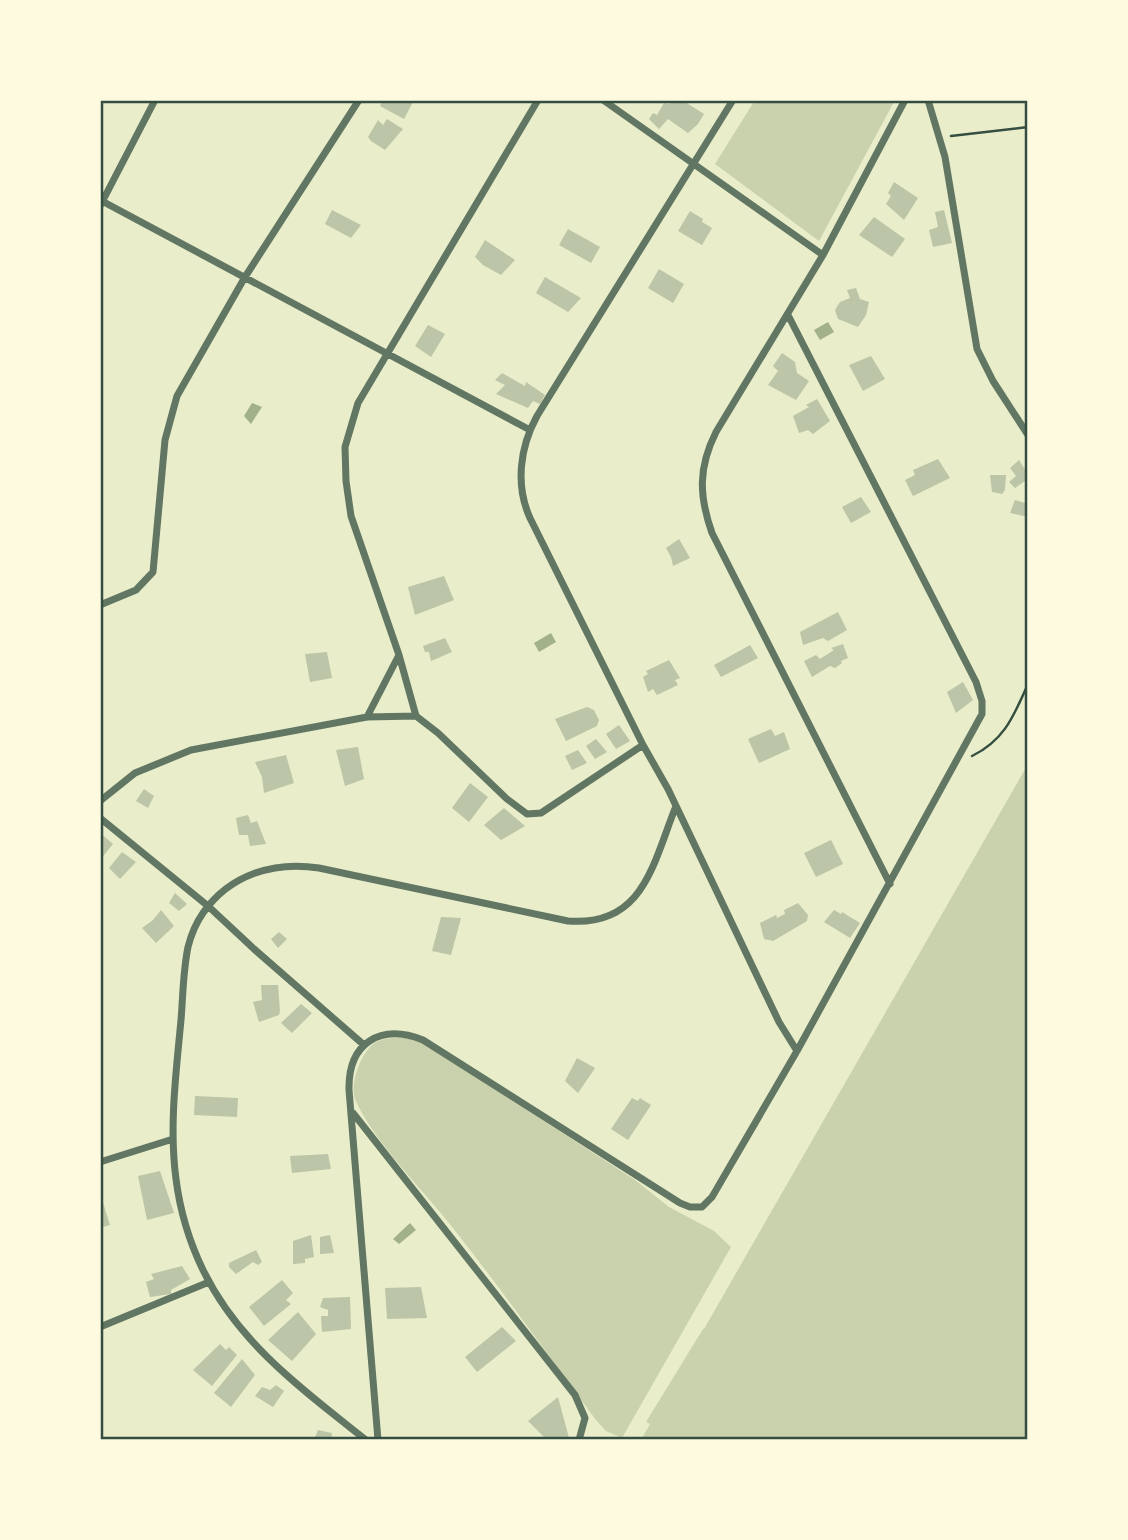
<svg xmlns="http://www.w3.org/2000/svg" width="1128" height="1540" font-family="'Work Sans',sans-serif">
<style>
.green{fill:#cad2ad}
.water{fill:#a3b18a}
.building{fill:#bcc5a7}
.lines{fill:none;stroke-linecap:round;stroke-linejoin:round}
.path{stroke:#344e41;stroke-width:2.5}
.minor{stroke:#617663;stroke-width:7}
.neatline{fill:none;stroke:#344e41;stroke-width:2.5}
</style>
<rect width="100%" height="100%" fill="#e9edc9"/>
<path class="green" d="M755 100H895L819 241 715 164Z
M1028 764V1440H641L650 1424 646 1422 703 1329H704Z
M402 1037 422 1042 635 1180 669 1207 714 1231 731 1247 622 1438 606 1431 596 1420C547 1354 500 1287 449 1223 421 1188 372 1139 355 1099 349 1084 362 1050 376 1042 384 1038 393 1038 402 1037Z"/>
<path class="water" d="M828 322 834 332 820 340 814 330Z
M252 403 262 407 251 424 244 416Z
M551 633 556 642 539 652 534 643Z
M410 1223 416 1230 399 1244 393 1239Z"/>
<path class="building" d="M383 100H414L404 119 380 106Z
M671 100H682L704 114 698 124 688 133 668 119 659 129 649 119 653 113 657 115 664 103 669 104Z
M387 119 403 129 385 150 371 141 368 137 378 120 383 125Z
M894 182 918 198 904 220 886 204 891 196 888 193Z
M332 210 361 225 351 238 325 224Z
M944 210 952 243 933 247 929 230 938 227 935 212Z
M690 211 703 219 702 222 712 228 702 245 678 231Z
M874 217 905 239 892 257 859 235Z
M568 229 600 247 591 263 559 245Z
M485 240 515 260 501 275 483 265 475 257Z
M659 269 684 284 673 303 648 288Z
M545 277 581 298 568 312 536 293Z
M856 288 860 299 869 302 866 315 858 327 838 319 835 310 840 302 850 298 847 290Z
M428 325 445 334 431 357 415 346Z
M782 353 795 362 797 373 809 381 796 400 768 385 778 371 773 366Z
M871 356 885 379 863 391 849 365Z
M502 373 525 386 526 382 545 395 540 404 533 401 528 408 496 394 505 385 495 380Z
M817 399 830 421 813 434 808 430 799 433 793 416 809 407 806 405Z
M938 459 950 478 913 496 905 480 915 475 913 470Z
M1019 460 1028 474V479L1015 488 1009 482 1016 476 1010 468Z
M990 475H1006L1005 490 1002 494 992 492Z
M861 497 871 512 851 523 842 507Z
M1015 500 1028 504V517L1010 513Z
M679 539 690 558 673 566 671 557 666 548Z
M444 576 454 600 415 615 408 587Z
M838 612 847 630 828 641 823 638 803 645 800 632Z
M445 638 452 652 431 661 429 652H425L423 646Z
M843 644 848 658 841 661 842 663 835 668 830 666 812 677 804 661 816 655 820 659 834 650 831 648Z
M750 645 758 658 721 677 714 665Z
M327 652 332 678 310 682 305 654Z
M669 660 680 678 675 680 678 685 657 695 653 689 648 692 643 677 648 674 646 671Z
M963 682 973 700 956 713 947 692Z
M587 707 594 710 599 720 597 726 566 741 555 719Z
M619 725 630 741 616 749 606 734Z
M771 729 775 736 784 732 790 749 759 763 748 739Z
M596 739 607 752 595 759 586 746Z
M358 747 364 779 345 786 336 750Z
M578 750 587 763 572 770 565 756Z
M286 755 294 783 264 793 262 777 255 762Z
M470 783 488 797 469 822 452 808Z
M144 789 154 796 148 808 136 801Z
M504 808 525 826 501 840 484 825Z
M248 815 251 823 257 821 266 844 250 846 248 835H239L236 818Z
M100 833 113 844 100 860Z
M831 840 843 864 816 877 804 853Z
M122 852 136 862 120 879 109 868Z
M175 893 187 904 179 911 169 903Z
M798 903 808 915 807 921 773 941 764 939 760 923 776 915 777 918 785 914 784 910Z
M161 910 174 926 156 943 142 928 153 920Z
M834 910 841 914 842 912 860 923 850 938 824 922Z
M441 917 461 918 451 955 432 951Z
M279 932 287 939 278 948 271 939Z
M261 985H278L280 1011 279 1015 259 1022 253 1002 262 1000Z
M301 1004 312 1013 292 1033 281 1023Z
M577 1058 595 1068 578 1093 565 1081Z
M195 1096 238 1098 237 1117 194 1115Z
M632 1098 638 1101 640 1098 651 1105 628 1140 611 1129Z
M328 1154 331 1169 292 1173 290 1156Z
M160 1171 174 1213 147 1220 138 1176Z
M100 1193 110 1225 100 1228Z
M311 1235 314 1257 305 1259V1263L293 1264V1241Z
M330 1235 334 1253 320 1254V1237Z
M256 1250 262 1262 258 1265 253 1262 236 1274 229 1267V1263Z
M182 1266 190 1279 171 1290V1294L150 1297 146 1282 154 1279 151 1274Z
M282 1280 293 1293 286 1300 291 1304 264 1326 249 1307Z
M421 1287 427 1318 387 1319 385 1288Z
M350 1297 351 1329 322 1332 321 1316H328V1310L320 1307 323 1298Z
M298 1312 316 1334 292 1361 268 1340Z
M502 1327 516 1341 477 1372 465 1357Z
M220 1344 226 1350 229 1347 237 1355 212 1386 193 1370Z
M242 1359 255 1375 231 1407 214 1393Z
M276 1385 284 1391 273 1407 255 1396 262 1387 270 1390Z
M558 1397 569 1438 566 1440H547L528 1421Z
M318 1430 332 1433 331 1440H314Z"/>
<g class="lines">
<path class="path" d="M951 136 1028 127
M972 756C1005 740 1014 715 1028 684"/>
<path class="minor" d="M538 100 358 403 345 447 346 481 351 516 399 655 416 716 438 733 507 799 527 814 541 813 643 745
M603 100 823 255
M733 100 537 416C520 447 515 485 530 518L643 745 668 789 779 1022 797 1051
M928 100 945 157 977 349 993 381 1028 435
M100 200 530 430
M100 206 155 100
M100 605 136 590 153 572 165 440 177 396 245 277 359 100
M367 717 399 655
M100 801 135 773 191 750 367 717 416 716
M100 818 208 906 254 949 364 1045
M890 884 712 533C699 496 698 468 716 432L823 255 905 100
M353 1113 575 1395 585 1418 579 1440
M100 1162 173 1139
M100 1327 209 1282
M366 1440C303 1390 239 1344 203 1270 189 1241 180 1211 176 1179 169 1127 176 1073 181 1020 183 996 183 971 188 947 191 935 196 923 203 913 230 874 275 861 319 868L568 921C644 927 653 863 676 806
M378 1440 349 1090C348 1043 380 1023 423 1040L680 1203 690 1207H702L712 1197 797 1051 982 714V701L976 682 788 315"/>
</g>
<rect width="1128" height="1540" fill="none" stroke="#fefae0" stroke-width="203"/>
<rect x="102" y="102" width="924" height="1336" class="neatline"/>
</svg>
